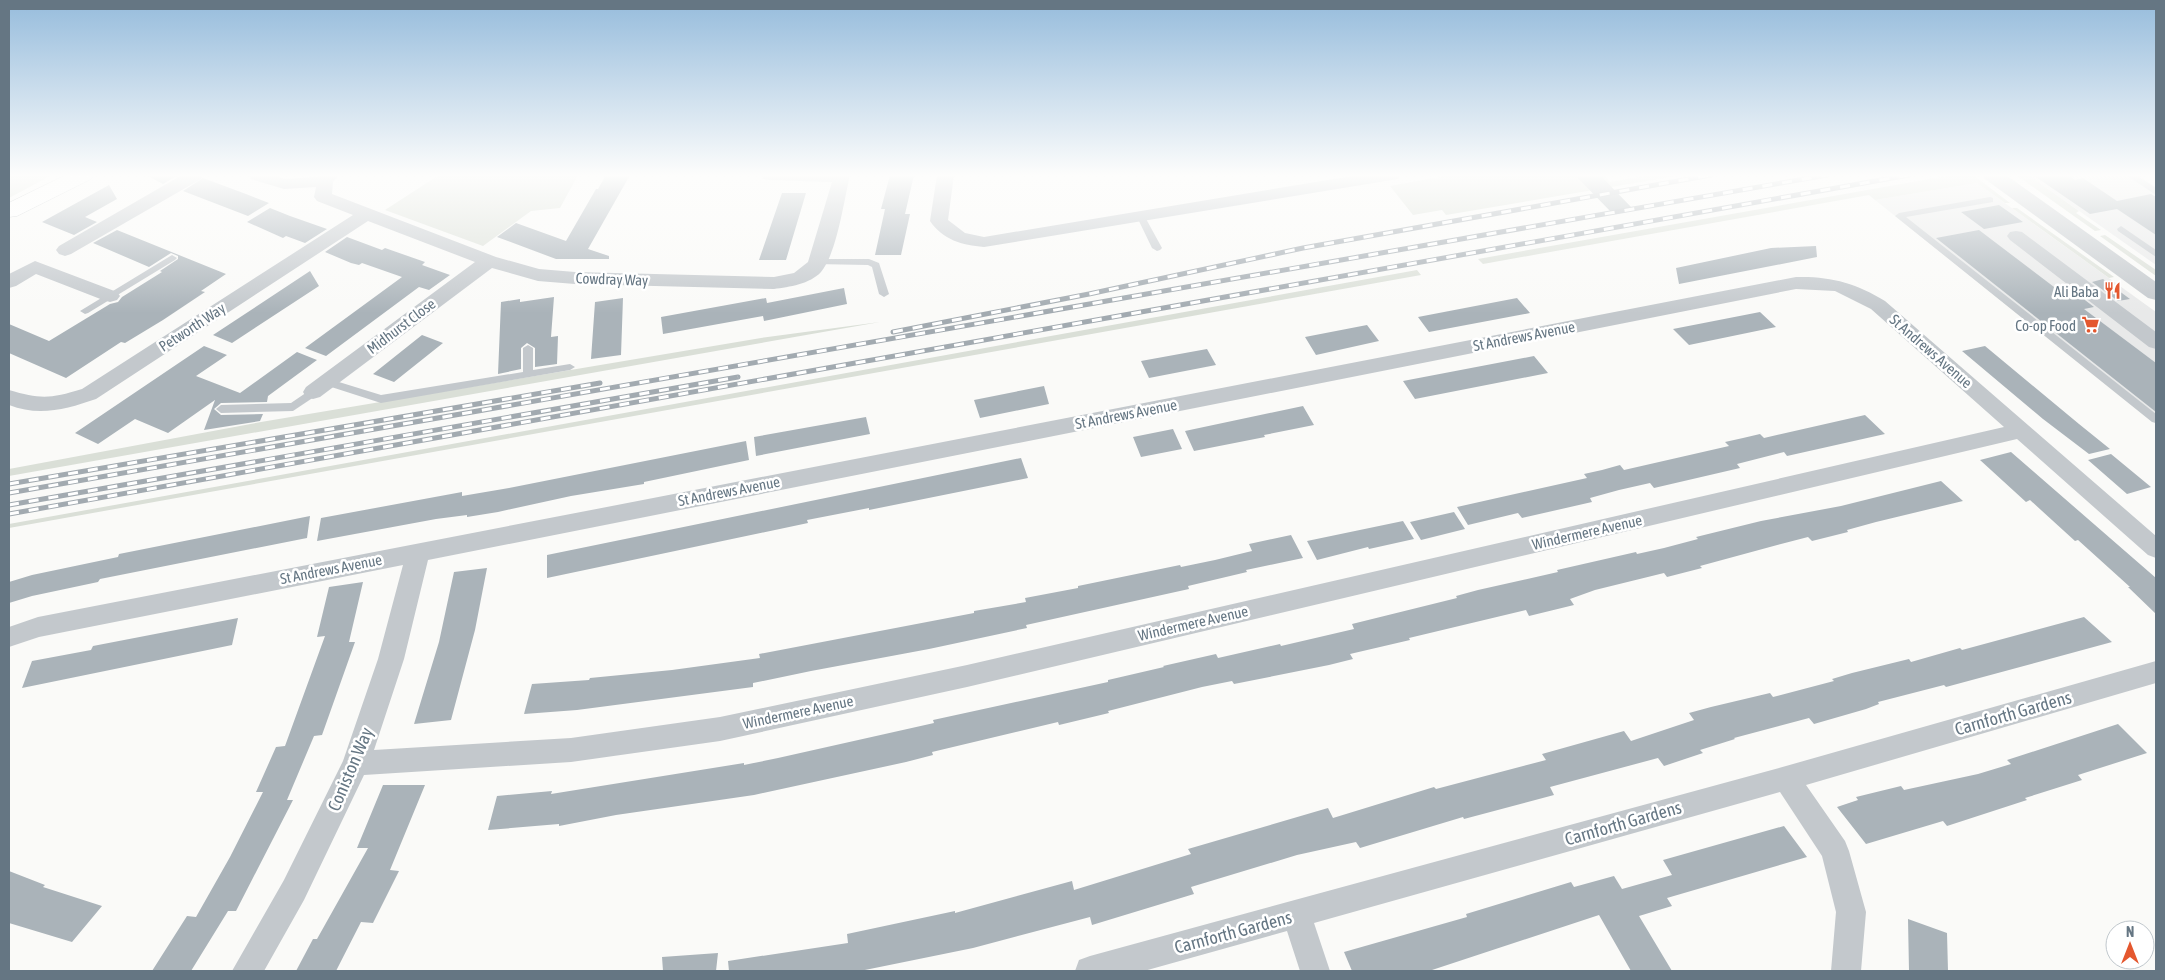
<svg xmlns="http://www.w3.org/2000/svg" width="2165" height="980" font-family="'Asap Condensed',sans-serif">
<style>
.built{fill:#e8e9e9}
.green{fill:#dadfd7}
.building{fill:#aab3b9}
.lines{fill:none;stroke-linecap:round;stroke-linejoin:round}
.primary-casing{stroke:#b5babe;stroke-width:1}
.service{fill:#c3c8cc;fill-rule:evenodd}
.minor{fill:#c3c8cc;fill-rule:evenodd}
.tertiary{fill:#c3c8cc;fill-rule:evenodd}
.primary{fill:#fff;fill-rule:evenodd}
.rail-casing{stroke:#a2aab0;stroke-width:5}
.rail{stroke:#fff;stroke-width:3;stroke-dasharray:10;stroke-linecap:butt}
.labels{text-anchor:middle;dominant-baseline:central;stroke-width:5;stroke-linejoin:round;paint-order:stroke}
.street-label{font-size:15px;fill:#657683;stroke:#fff}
.poi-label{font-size:15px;fill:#657683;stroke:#fff;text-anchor:end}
.near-street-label{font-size:18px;fill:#657683;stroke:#fff}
</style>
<rect width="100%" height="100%" fill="#fafaf8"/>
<path class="built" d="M2028 175H2138L2156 187V265Z
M1977 183 2156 312V424L1875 200Z"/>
<path class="green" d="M9 175H52L9 198Z
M439 175H578L560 208 531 211 483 246 385 210Z
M1450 175H1603L1610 182 1650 175H1682L1446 215 1442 210 1413 215 1390 186Z
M1952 175H1973L2010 203H2005L1977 183 1875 200 1869 195 1483 264 1478 259Z
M2016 175H2028L2079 211 2076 213 2101 230 2095 231Z
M2012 208H2017L2114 277 2109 278Z
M2105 235 2156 270V276L2100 236Z
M1417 270 1421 275 9 528V524Z
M880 322 9 476V469L261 422 761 338Z"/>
<path class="building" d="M146 175H178L163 184Z
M606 175H630L588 249 609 256V259H556L497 237 516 223 566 241 596 189H598Z
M890 175H914L905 214H910L901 255H875L885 209H881Z
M1575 175H1600L1632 208 1610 211Z
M2033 175H2068L2075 180 2083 178 2117 201 2151 194 2156 197V235L2117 209 2090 214Z
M203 178 246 194 269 203 248 216 183 191Z
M109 185 117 199 85 217 97 222 74 235 42 222Z
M782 193H806L786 260H759Z
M1999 205 2023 222 1984 229 1961 212Z
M270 208 290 216 327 229 305 243 286 236 283 238 247 222Z
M117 230 226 274 201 291 205 292 163 320 125 343 121 342 66 378 9 353V324L49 341 110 304 118 302 122 297 162 272 160 271 178 259V256L171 253 149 267 93 243Z
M1979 230 2058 290 2068 287 2094 307 2084 309 2156 363V412L1936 238Z
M347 237 382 250 385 248 425 262 422 265 450 275 429 290 419 287 326 356 305 348 402 277 362 263 359 265 351 263 325 252Z
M1816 246 1817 257 1679 284 1676 268 1771 248Z
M310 271 319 286 232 343 213 335Z
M2103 279 2130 299 2118 301 2092 282Z
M844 288 847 304 764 321 763 316 663 334 661 317 766 298 767 303Z
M554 297 551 337 558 336 557 364 535 367V348L527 343 521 348V369L498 374 501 302 520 299V302Z
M623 298 621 355 591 359 595 302Z
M1517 298 1530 313 1429 332 1418 317Z
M1760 312 1776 327 1689 345 1673 329Z
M1367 325 1379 341 1316 355 1305 337Z
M422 335 443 343 394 382 373 374Z
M204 346 227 355 196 376 240 393 297 352 317 360 268 396 267 402 221 403 214 409 221 415 263 414 260 421 204 430 215 400 168 433 135 419 98 444 75 433Z
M1985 346 2079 424 2110 449 2089 454 2043 419 1962 351Z
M1207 349 1216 365 1149 378 1141 361Z
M1534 356 1548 373 1415 399 1403 381Z
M1044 386 1049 404 980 418 974 400Z
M1303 406 1314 425 1264 435 1265 437 1194 451 1185 431Z
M1865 415 1885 434 1787 456 1784 452 1737 464 1740 468 1654 488 1650 483 1619 490 1590 498 1592 502 1522 518 1518 513 1468 525 1457 507 1587 478 1584 474 1602 470 1620 465 1624 470 1729 446 1725 442 1743 438 1760 434 1764 438Z
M866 417 870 434 756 456 754 437Z
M1173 429 1182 449 1141 457 1133 437Z
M746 441 749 460 644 482V484L571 496 498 512 467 517V515L436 519 317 541 321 518 462 492V496L509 488Z
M2011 452 2156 578V614L2128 587H2130L2078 540 2075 541 2030 500 2026 502 1980 460Z
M2111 454 2151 487 2127 494 2088 460Z
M1021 458 1028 478 869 510V508L807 520 808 523 547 578V555Z
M1941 481 1963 501 1876 522 1847 530 1848 532 1812 541 1808 537 1781 544 1700 566 1702 568 1667 577 1664 573 1595 590 1570 599 1574 605 1529 616 1526 610 1409 638 1410 640 1350 654 1353 659 1329 665 1234 684 1232 681 1202 687 1108 711 1109 713 1059 725 1058 722 932 752 933 755 906 762 754 795 616 815 559 826V824L488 830 497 796 552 791 551 794 744 763V765L778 758 934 723 933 720 1108 682V680L1164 667 1163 666 1216 654 1218 658 1280 644 1281 646 1354 629 1352 624 1457 598 1456 596 1478 590 1558 572 1557 570 1636 552 1637 554 1664 548 1698 539 1696 537 1761 521 1841 506Z
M1454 512 1465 529 1421 540 1410 522Z
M310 516 307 538 100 579 98 582 32 596 9 603V582L32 575 118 557 119 554Z
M1403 521 1414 539 1369 549 1368 547 1317 560 1307 541Z
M1291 535 1303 558 1246 570 1247 572 1188 586 1189 589 1026 625 1027 628 929 649 811 671 753 683V687L577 710 524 714 532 684 589 680 590 678 672 670 760 658 759 654 974 613V611L1026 602 1025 598 1078 588V586L1180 565 1181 567 1215 560 1252 551 1249 544Z
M487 568 475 630 451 720 414 724 439 642 454 572Z
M363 582 349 642H355L322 735 314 736 287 800H293L236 911H228L191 971H152L187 916 196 917 230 857 263 792H256L276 747 285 746 325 636 317 637 329 587Z
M2084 617 2112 642 1946 687 1944 685 1878 702 1879 704 1866 709 1814 724 1809 718 1734 738 1735 739 1700 750 1703 753 1664 766 1658 758 1550 787 1554 795 1464 819 1463 817 1360 848 1356 842 1297 855 1191 887 1194 894 1092 925 1090 917 973 948 860 971H729L728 961 848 943 847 934 955 911V913L1072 881 1074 890 1191 854 1188 849 1328 808 1333 818 1434 787 1436 789 1546 760 1542 754 1624 731 1631 741 1694 720 1689 713 1711 707 1770 693 1773 697 1834 681 1832 679 1852 673 1909 659 1911 662 1960 648 1962 650Z
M238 618 232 645 22 688 32 661 91 650 93 646Z
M2118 724 2147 753 2078 775 2082 780 2025 798 2027 800 1947 826 1943 821 1866 844 1837 807 1858 800 1856 797 1901 786 1904 790 1978 774 2011 764 2007 760Z
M383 785H425L390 870 399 871 373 923 361 922 336 971H296L313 939H317L368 848H357Z
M1784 826 1807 857 1667 898 1672 906 1639 916 1672 971H1631L1599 915 1429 971H1352L1344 952 1467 917 1466 914 1571 882 1574 887 1614 876 1622 889 1672 875 1663 860Z
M9 871 45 885 43 887 102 906 72 942 9 923Z
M1908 919 1947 933 1948 971H1909Z
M718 953 716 971H663L662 957Z"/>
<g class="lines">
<defs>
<path id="primary" d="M66 175H94L91 179 17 216 9 217V203Z"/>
</defs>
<use href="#primary" class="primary-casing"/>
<path class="service" d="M2126 175H2136L2156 188V195Z
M1990 197 1993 198V202L1906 217 2156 414V423L2152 422 1895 216 1899 213Z
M1141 214 1145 217 1162 248 1160 250 1157 251 1152 248 1137 217Z
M2121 226 2156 250V257L2118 231 2117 229Z
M172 255 177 258 175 260 88 313 85 314 80 311Z
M818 259H869L879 263 889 294 884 297 879 294 872 267 868 265 815 264 813 262Z
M528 345 533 348V370L570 364 575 367 570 370 381 403 322 384 321 382 326 378 381 395 523 372V348Z
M313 388 317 389 318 392 317 395 293 411 221 413 216 409 221 405 291 403Z"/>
<path class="minor" d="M182 175H203L201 179 71 254 65 256 59 254 56 250 59 246Z
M249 175H275L285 179 339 175 333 182 332 194 496 257 539 269 575 272 774 277 794 273 808 262 832 182 769 180 763 179 761 175H850C844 200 837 253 821 272 810 284 789 287 774 289L575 284 538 281 492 268 320 397 313 399 306 397 303 392 306 387 475 262 368 221 96 399C67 409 39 417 9 405V390C40 399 50 399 82 389L353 215 317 201 314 197 316 187 284 189 251 179Z
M937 175H954L948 220 965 233 984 237 1358 175H1400L1398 179 1392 180 984 247C962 245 943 240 930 221Z
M2016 231 2022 232 2156 332V349L2149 347 2010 240 2007 236 2010 232Z
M35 261 117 292 120 296 117 300 110 302 103 300 36 274 16 286 9 288V274Z
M1796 277C1830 276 1856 283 1885 301L2156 536V558L2148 555 2017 439 967 687 720 741 571 762 364 775 304 900 264 971H232L284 880 343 761 378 659 403 565 39 637 9 647V627L38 617ZM1796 289 1835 291 1871 309 2004 427 967 665 720 717 571 738 374 750 404 659 428 560Z
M2156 661V683L1806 785 1845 841 1849 851 1866 912 1861 971H1831L1836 912 1822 856 1780 792 1314 923 1330 971H1300L1287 931 1144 971H1075L1079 960 1090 956 1786 766Z"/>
<path class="tertiary" d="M1982 175H2006L2156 282V300L2148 298 1985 179Z"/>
<use href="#primary" class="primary"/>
<defs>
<path id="rail" d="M893 332 1089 294 1303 248 1711 175
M9 484 600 383
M9 493 1827 175
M9 505 738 377
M9 514 1909 175"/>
</defs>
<use href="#rail" class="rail-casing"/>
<use href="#rail" class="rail"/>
</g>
<linearGradient id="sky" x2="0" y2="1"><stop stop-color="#96bcdc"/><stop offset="0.56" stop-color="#fdfdfc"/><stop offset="1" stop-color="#fdfdfc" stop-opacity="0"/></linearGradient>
<rect width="2165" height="313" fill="url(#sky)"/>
<defs>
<symbol id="restaurant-bare" viewBox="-9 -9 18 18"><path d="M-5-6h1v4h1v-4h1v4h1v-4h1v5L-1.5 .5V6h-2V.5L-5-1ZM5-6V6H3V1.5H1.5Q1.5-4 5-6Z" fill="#e4572e" stroke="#fff" stroke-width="2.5" paint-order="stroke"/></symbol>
<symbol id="supermarket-bare" viewBox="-9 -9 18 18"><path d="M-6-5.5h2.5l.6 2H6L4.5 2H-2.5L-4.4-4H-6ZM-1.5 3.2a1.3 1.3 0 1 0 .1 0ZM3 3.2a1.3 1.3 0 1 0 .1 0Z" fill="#e4572e" stroke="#fff" stroke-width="2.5" paint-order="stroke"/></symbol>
</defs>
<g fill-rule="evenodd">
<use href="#restaurant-bare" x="2100" y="278" width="25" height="25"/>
<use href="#supermarket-bare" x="2078" y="312" width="25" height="25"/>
</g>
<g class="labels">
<g class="street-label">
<text transform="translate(612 279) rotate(2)">Cowdray Way</text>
<text transform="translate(401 326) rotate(-37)">Midhurst Close</text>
<text transform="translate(192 327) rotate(-33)">Petworth Way</text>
<text transform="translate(1524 336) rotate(-11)">St Andrews Avenue</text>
<text transform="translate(1931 351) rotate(41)">St Andrews Avenue</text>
<text transform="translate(1126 414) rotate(-11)">St Andrews Avenue</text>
<text transform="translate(729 491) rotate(-11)">St Andrews Avenue</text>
<text transform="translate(1587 532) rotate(-13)">Windermere Avenue</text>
<text transform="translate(331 569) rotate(-11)">St Andrews Avenue</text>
<text transform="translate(1193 623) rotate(-13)">Windermere Avenue</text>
<text transform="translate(798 712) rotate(-12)">Windermere Avenue</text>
</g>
<g class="poi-label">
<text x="2099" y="291">Ali Baba</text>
<text x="2076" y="325">Co-op Food</text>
</g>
<g class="near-street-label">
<text transform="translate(2013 713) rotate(-16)">Carnforth Gardens</text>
<text transform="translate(350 769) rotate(-67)">Coniston Way</text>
<text transform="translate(1623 823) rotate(-16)">Carnforth Gardens</text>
<text transform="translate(1233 932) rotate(-15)">Carnforth Gardens</text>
</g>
</g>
<rect width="2165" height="980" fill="none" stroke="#657683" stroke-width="20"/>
<g transform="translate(2130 945)"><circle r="24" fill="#ffffff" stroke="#c1c8cd"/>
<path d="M0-4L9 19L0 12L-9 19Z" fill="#e4572e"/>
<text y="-8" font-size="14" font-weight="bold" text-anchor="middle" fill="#657683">N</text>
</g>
</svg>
